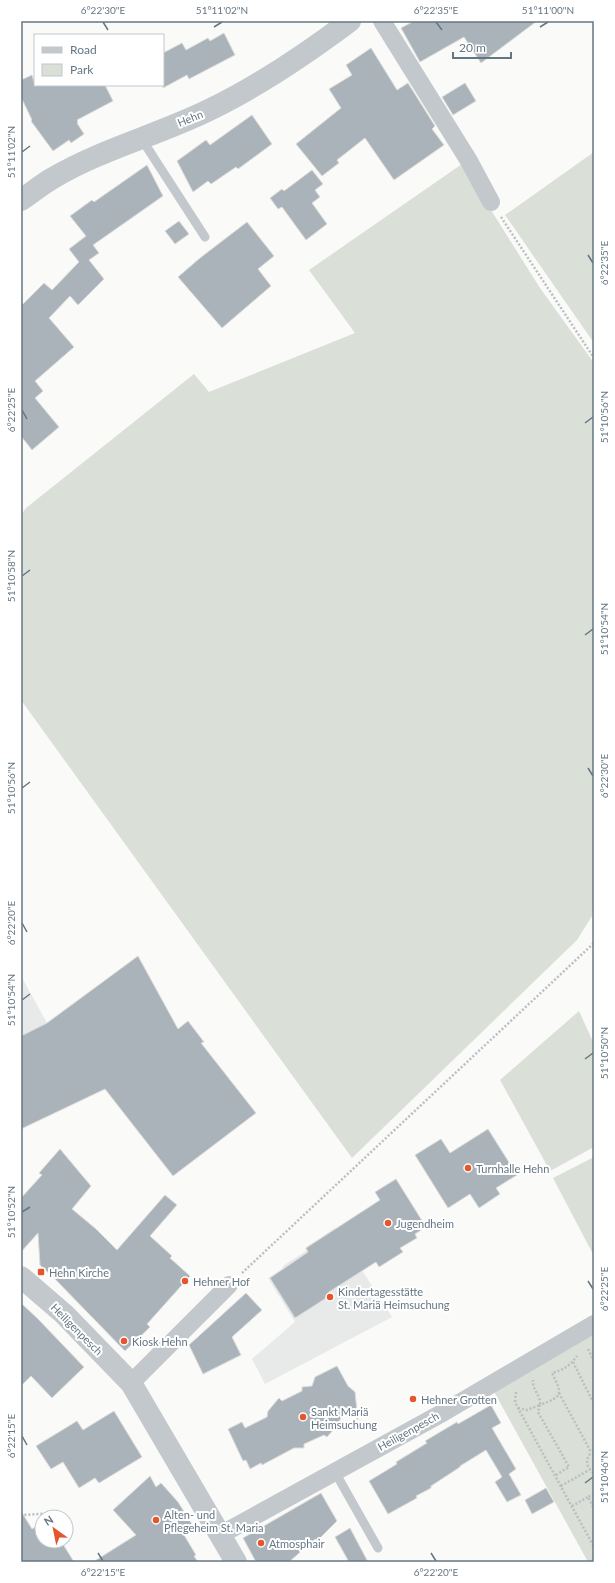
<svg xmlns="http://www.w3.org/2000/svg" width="615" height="1583" font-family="Lato,sans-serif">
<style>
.built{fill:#e8e9e9}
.green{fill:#dadfd7}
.building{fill:#aab3b9;stroke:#dcdcda}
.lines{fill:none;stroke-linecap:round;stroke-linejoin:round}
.path{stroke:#bbbfc2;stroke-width:2.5;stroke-dasharray:2 2;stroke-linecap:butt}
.service{stroke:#c3c8cc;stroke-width:9}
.minor{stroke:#c3c8cc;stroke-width:18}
.tertiary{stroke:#c3c8cc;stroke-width:22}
.ticks{fill:none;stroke:#657683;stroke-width:1.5}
.poi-dot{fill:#e4572e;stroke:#fff;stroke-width:1.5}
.labels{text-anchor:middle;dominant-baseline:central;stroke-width:4;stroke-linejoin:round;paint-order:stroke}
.street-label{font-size:11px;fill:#657683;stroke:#fff}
.poi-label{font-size:11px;fill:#657683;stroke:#fff;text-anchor:start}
.neatline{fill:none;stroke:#657683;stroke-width:1.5}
.ticks-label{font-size:10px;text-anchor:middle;fill:#657683}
</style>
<rect width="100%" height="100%" fill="#fafaf8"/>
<path class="built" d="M21 976 47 1023 21 1036Z
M335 1228 392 1317 265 1384 252 1359 295 1322 268 1278 282 1269 284 1265 306 1251 305 1248Z"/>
<path class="green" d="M594 152V343L505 215Z
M462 164 540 288 594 363V897L592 916 577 940 352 1158 21 700V515L26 508 194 374 209 392 355 333 309 270Z
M579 1011 594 1044V1147L550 1171 500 1080Z
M594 1157V1256L553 1178Z
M594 1331V1562H588L492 1388Z"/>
<path class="building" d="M414 21H537L481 63 464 37 420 62 401 28Z
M224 33 235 55 189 79 187 75 163 88V53L182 43 186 50 208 38 210 41Z
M371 48 397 90 408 83 435 126 432 129 444 145 394 180 365 138 337 160 339 163 322 176 296 144 341 108 329 89 352 75 346 65Z
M32 75 35 85H105L113 101 77 120 78 122 77 123 84 134 71 143 69 140 53 151 31 121 32 120 21 97V80Z
M465 83 476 101 453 115 442 97Z
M252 115 272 144 238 169 236 167 211 184 208 181 193 192 177 161 206 140 210 145Z
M147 165 163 196 93 245 99 253 89 260 104 279 78 305 70 296 49 318 74 347 35 381 43 391 35 398 59 427 32 450 21 436V306L44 283 52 290 79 262 69 249 86 236 70 216 92 200 94 202Z
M312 170 323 184 315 190 320 197 312 203 327 224 306 240 282 207 278 209 270 198 282 189 284 191Z
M179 221 189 234 175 244 165 231Z
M247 222 274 256 258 269 271 286 222 328 178 277 200 258Z
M138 956 178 1029 188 1021 204 1042 201 1043 256 1113 173 1176 105 1089 21 1129V1036L47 1023Z
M488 1129 517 1175 496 1188 500 1194 479 1208 470 1194 448 1208 415 1155 441 1139 450 1153Z
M60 1149 91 1186 72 1209 96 1229 117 1250 165 1195 177 1205 150 1236 172 1256 170 1258 190 1276 147 1324 150 1327 125 1351 54 1278 40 1265 38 1233 21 1252V1198L42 1175 39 1173Z
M396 1179 426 1227 415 1234 417 1238 400 1248 403 1252 379 1267 376 1262 329 1292 331 1295 295 1318 270 1278 308 1252 306 1248 380 1200 375 1192Z
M246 1293 262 1310 232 1337 241 1355 203 1374 189 1345Z
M21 1303 38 1319 84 1367 52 1398 31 1376 21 1386Z
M337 1366 348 1386 355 1392 358 1420 345 1407 336 1430 334 1429 327 1437 324 1435 304 1444V1448H294L262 1465 261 1463 250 1469 246 1460 243 1461 228 1429 242 1422 245 1428 267 1417 268 1411 279 1398 282 1401 302 1391V1387L312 1386 315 1377Z
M491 1405 501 1423 492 1428 516 1469 509 1474 521 1495 507 1502 495 1482 502 1477 486 1450 460 1466V1467L431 1486V1488L416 1496 417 1498 388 1514 369 1481 397 1464 396 1462 427 1443 425 1441 457 1422 458 1424Z
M114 1411 142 1457 99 1483 95 1478 79 1488 63 1462 51 1469 36 1446 77 1421 83 1430Z
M150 1476 156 1487 161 1483 178 1502 188 1518 195 1529 184 1535 196 1555 194 1556 198 1562H93L136 1535 113 1510Z
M546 1488 554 1502 532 1514 525 1500Z
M321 1493 337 1521 318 1540 315 1539 289 1562H256L243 1538Z
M21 1511 32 1529 42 1523V1541H61L74 1562H21Z
M350 1528 368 1562H349L335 1537Z"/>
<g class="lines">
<path class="path" d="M501 217 594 358
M242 1273 594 943
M588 1349 594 1361
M573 1362 594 1404
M516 1392 515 1402 518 1408 594 1547
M559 1393 591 1452
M518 1408 527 1410 540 1405C541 1395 532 1390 533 1380
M594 1452 589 1455C585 1463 588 1469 594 1473
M556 1475 569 1467 538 1412 540 1405C563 1396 563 1395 552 1373 563 1370 570 1366 577 1356
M561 1486 589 1470
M594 1494 588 1497 594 1509
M572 1506 588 1497
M21 1517 24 1515 53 1513"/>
<path class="service" d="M141 138 205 237
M335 1472 378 1548"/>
<path class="minor" d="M382 21 469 161 491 202
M131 1383 229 1285
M220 1535 444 1412 594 1324"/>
<path class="tertiary" d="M21 200C32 193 42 184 53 178 102 149 158 135 209 110 259 86 306 54 350 21
M21 1277 64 1314 131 1383 236 1562"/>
</g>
<path class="ticks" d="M103 22 108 30M436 22 442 30M214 27 222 22M540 27 548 22M22 152 30 146M588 255 593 263M22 410 27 419M585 423 593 417M22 576 30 570M585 635 593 629M588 768 593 776M22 788 30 782M22 923 27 932M22 1000 30 994M585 1059 593 1053M22 1212 30 1207M588 1281 593 1289M22 1436 27 1445M585 1483 593 1477M98 1553 103 1561M431 1553 436 1561"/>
<g class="poi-dot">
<circle cx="468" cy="1168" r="4"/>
<circle cx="388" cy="1223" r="4"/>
<rect x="37" y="1268" width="8" height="8" rx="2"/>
<circle cx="185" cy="1281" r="4"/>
<circle cx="330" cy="1297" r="4"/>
<circle cx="124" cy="1341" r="4"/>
<circle cx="413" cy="1399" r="4"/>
<circle cx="303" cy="1417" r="4"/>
<circle cx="156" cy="1520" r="4"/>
<circle cx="261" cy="1543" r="4"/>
</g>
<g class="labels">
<g class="street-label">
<text transform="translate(190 118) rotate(-22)">Hehn</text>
<text transform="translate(77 1329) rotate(45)">Heiligenpesch</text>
<text transform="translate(408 1431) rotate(-29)">Heiligenpesch</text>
</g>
<g class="poi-label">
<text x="476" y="1168">Turnhalle Hehn</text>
<text x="396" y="1223">Jugendheim</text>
<text x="49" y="1272">Hehn Kirche</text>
<text x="193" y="1281">Hehner Hof</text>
<text x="338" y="1291">Kindertagesstätte<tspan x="338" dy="13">St. Mariä Heimsuchung</tspan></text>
<text x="132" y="1341">Kiosk Hehn</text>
<text x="421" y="1399">Hehner Grotten</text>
<text x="311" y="1411">Sankt Mariä<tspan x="311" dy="13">Heimsuchung</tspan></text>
<text x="164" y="1514">Alten- und<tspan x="164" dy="13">Pflegeheim St. Maria</tspan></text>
<text x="269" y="1543">Atmosphair</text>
</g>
</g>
<rect width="615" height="1583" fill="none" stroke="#ffffff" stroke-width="44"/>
<rect x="34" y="34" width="130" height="52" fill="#ffffff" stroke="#c1c8cd"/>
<rect x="42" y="47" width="20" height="6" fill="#c3c8cc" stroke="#c1c8cd"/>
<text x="70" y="54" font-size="12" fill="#657683">Road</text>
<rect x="42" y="64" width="20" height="12" fill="#dadfd7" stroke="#c1c8cd"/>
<text x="70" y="74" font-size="12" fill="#657683">Park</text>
<g transform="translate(54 1529) rotate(327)"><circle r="19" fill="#ffffff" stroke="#c1c8cd"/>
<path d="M0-3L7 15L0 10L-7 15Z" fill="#e4572e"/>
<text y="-6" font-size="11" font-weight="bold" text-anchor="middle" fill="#657683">N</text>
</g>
<path d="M453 52v6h58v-6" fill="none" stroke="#657683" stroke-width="2"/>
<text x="459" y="52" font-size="12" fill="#657683" stroke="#ffffff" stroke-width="3" paint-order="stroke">20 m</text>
<rect x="22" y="22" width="571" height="1539" class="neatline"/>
<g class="ticks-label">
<text x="103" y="14">6°22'30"E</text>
<text x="222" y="14">51°11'02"N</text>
<text x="436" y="14">6°22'35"E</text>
<text x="548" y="14">51°11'00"N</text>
<text transform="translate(11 152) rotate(-90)" y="4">51°11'02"N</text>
<text transform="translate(604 263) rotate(-90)" y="4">6°22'35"E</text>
<text transform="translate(11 410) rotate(-90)" y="4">6°22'25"E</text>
<text transform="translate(604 417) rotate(-90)" y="4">51°10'56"N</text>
<text transform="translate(11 576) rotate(-90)" y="4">51°10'58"N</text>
<text transform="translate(604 629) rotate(-90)" y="4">51°10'54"N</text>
<text transform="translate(604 776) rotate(-90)" y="4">6°22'30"E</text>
<text transform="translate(11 788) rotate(-90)" y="4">51°10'56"N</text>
<text transform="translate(11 923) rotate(-90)" y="4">6°22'20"E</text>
<text transform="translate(11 1000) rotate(-90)" y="4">51°10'54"N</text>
<text transform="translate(604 1053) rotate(-90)" y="4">51°10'50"N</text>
<text transform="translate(11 1212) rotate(-90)" y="4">51°10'52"N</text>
<text transform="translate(604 1289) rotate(-90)" y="4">6°22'25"E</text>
<text transform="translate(11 1436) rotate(-90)" y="4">6°22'15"E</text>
<text transform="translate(604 1477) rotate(-90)" y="4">51°10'46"N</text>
<text x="103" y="1576">6°22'15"E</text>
<text x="436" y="1576">6°22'20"E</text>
</g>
</svg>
